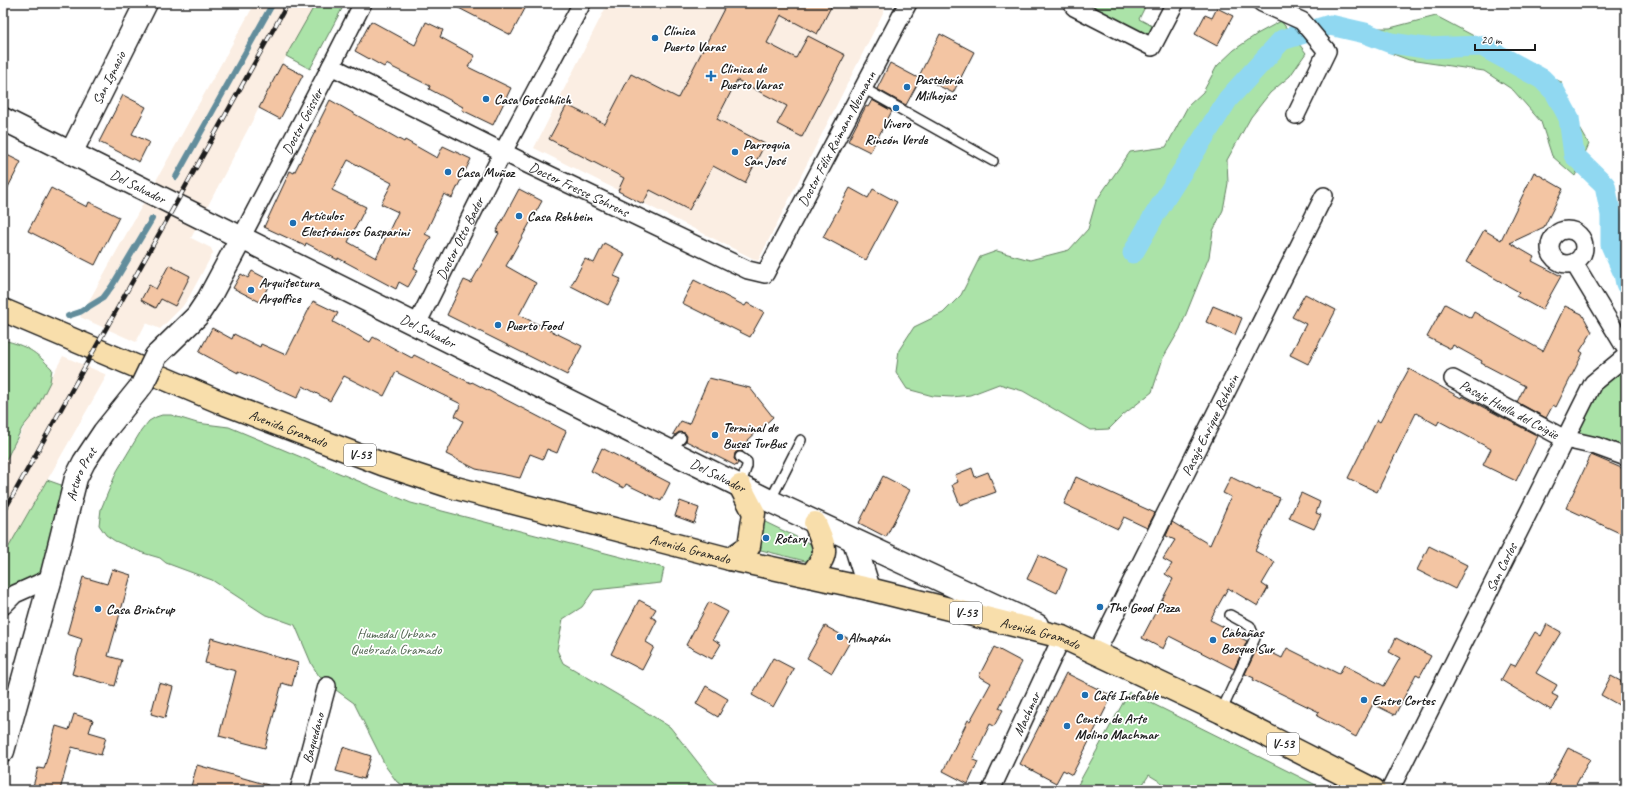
<svg xmlns="http://www.w3.org/2000/svg" width="1629" height="793" font-family="Caveat,sans-serif">
<style>
.built{fill:#fbeee3}
.green{fill:#abe3a8;stroke:#648062}
.lines{fill:none;stroke-linecap:round;stroke-linejoin:round}
.stream{stroke:#628d9c;stroke-width:6}
.canal{stroke:#90d8f1;stroke-width:21}
.building{fill:#f3c5a3;stroke:#1c1c1c;fill-rule:evenodd}
.service-casing{stroke:#1c1c1c;stroke-width:12}
.minor-casing{stroke:#1c1c1c;stroke-width:20}
.tertiary-casing{stroke:#1c1c1c;stroke-width:25}
.secondary-casing{stroke:#1c1c1c;stroke-width:25}
.primary-casing{stroke:#1c1c1c;stroke-width:25}
.service{stroke:#fff;stroke-width:9}
.minor{stroke:#fff;stroke-width:17}
.tertiary{stroke:#fff;stroke-width:22}
.secondary{stroke:#fff;stroke-width:22}
.primary{stroke:#f8deab;stroke-width:22}
.rail-casing{stroke:#1c1c1c;stroke-width:4.5}
.rail{stroke:#fff;stroke-width:3;stroke-dasharray:9;stroke-linecap:butt}
.tertiary-bridge-casing{stroke:#1c1c1c;stroke-width:25;stroke-linecap:butt}
.tertiary-bridge{stroke:#fff;stroke-width:22}
.poi-dot{fill:#1f6fb2;stroke:#fff;stroke-width:1.5}
.labels{text-anchor:middle;dominant-baseline:central;stroke-width:3.5;stroke-linejoin:round;paint-order:stroke}
.shield{fill:#fff;stroke:#606060;stroke-width:1}
.shield-label{font-size:13px;font-weight:bold;fill:#1c1c1c}
.poi-label{font-size:14px;font-weight:bold;fill:#1c1c1c;stroke:#fff;text-anchor:start}
.street-label{font-size:14px;fill:#1c1c1c;stroke:#fff}
.park-label{font-size:14px;fill:#4e624d;stroke:#fff}
</style>
<rect width="100%" height="100%" fill="#fff"/>
<filter id="ink" filterUnits="userSpaceOnUse"><feTurbulence type="fractalNoise" baseFrequency=".025" numOctaves="2"/><feDisplacementMap in="SourceGraphic" scale="8" xChannelSelector="R" yChannelSelector="G"/><feConvolveMatrix kernelMatrix="1 2 1 2 8 2 1 2 1" color-interpolation-filters="sRGB"/></filter>
<g filter="url(#ink)">
<path class="built" d="M255 3H317L282 64 191 238 211 248 213 253 189 297 182 307 160 329 146 323 136 342 80 317Z
M608 3H888L758 261 534 148Z
M63 356 107 375 3 558V466Z"/>
<path class="green" d="M316 3H345L310 69 286 56Z
M1089 3H1147L1139 19 1154 27 1149 36 1088 6Z
M1436 16 1561 82 1566 104 1589 144 1575 176 1552 156 1541 122 1513 90 1484 71 1409 60 1393 54 1373 44 1364 28H1390Z
M1281 21 1306 53 1290 76 1270 93 1251 117 1227 160 1228 183 1223 210 1213 231 1209 257 1180 329 1163 358 1152 392 1123 415 1109 429 1090 430 1023 391 999 384 970 395 952 397 933 396 907 389 896 372 899 350 914 327 943 313 961 295 980 257 997 251 1030 260 1069 250 1088 229 1096 201 1130 152 1166 147 1188 106 1203 92 1217 66 1234 50 1257 34Z
M3 340C27 346 35 351 52 369L50 382 35 412 22 428 3 466Z
M1626 361V446L1572 432 1594 385Z
M162 415H171L197 423 229 427 411 503 664 568 661 583 594 590 582 607 563 619 557 650 563 663 635 705 670 727 711 779 723 790H413L397 782 386 767 354 703 329 685 319 676 312 665 295 625 264 614 212 580 166 563 160 558 143 553 115 541 106 535 99 525 101 509 117 471 141 431 149 421 156 417Z
M47 480 64 486 42 574 3 590V557Z
M763 521 813 545 809 562 757 549Z
M1129 692 1326 790H1174L1149 775 1139 790H1075Z"/>
<g class="lines">
<path class="stream" d="M176 177 273 3
M68 316 80 312 103 298 112 286 152 219"/>
<path class="canal" d="M1133 253 1154 216 1228 99 1282 40 1330 25 1365 33 1391 43 1425 48 1482 46 1542 79 1555 92 1569 118 1574 155 1605 185 1611 215V245L1624 274 1626 284"/>
</g>
<path class="building" d="M449 3H528L511 35Z
M727 3H833L817 34 781 15 767 43 796 58 808 36 845 55 802 137 777 124 787 106 737 80 717 119 765 144 745 183 713 166 689 210 650 190 643 204 618 191 624 178 549 139 567 105 605 124 631 74 678 98Z
M1217 8 1233 16 1217 46 1195 34 1205 15 1212 18Z
M371 21 415 45 426 22 443 30 440 37 475 56 468 67 511 88 493 125 462 110 463 107 429 89 430 86 386 64 384 67 355 51Z
M940 34 974 52 953 93 919 76Z
M890 63 920 79 906 105 877 89Z
M282 64 303 75 280 119 259 108Z
M123 95 146 107 132 134 149 142 139 162 99 142Z
M330 100 404 142 405 140 437 158 443 146 471 159 452 198 444 194 425 234 431 237 414 268 418 270 408 287 399 282 396 289 338 258V260L306 243 305 246 264 227 290 171 294 173 320 122H319ZM348 160 392 183 381 204 398 212 376 258 348 242 366 207 332 190Z
M872 100 892 111 870 152 848 141 866 106 868 107Z
M3 153 21 162 3 197Z
M1534 172 1563 189 1544 227 1510 243 1534 257 1532 261 1561 276 1542 310 1516 296 1519 292 1466 262 1484 230 1501 240Z
M51 188 87 207 89 202 119 217 95 265 28 231Z
M850 188 868 198 873 189 897 202 866 260 823 237Z
M519 189 542 201 506 266 536 283 519 315 582 346 567 375 447 315 464 280 471 283 499 233 496 232Z
M604 243 625 254 614 276 621 279 608 305 571 286 585 259 594 263Z
M169 265 190 276 175 306 161 299 156 308 141 300 149 285 156 289Z
M252 271 271 281 260 302 233 288 241 274 248 278Z
M694 280 745 306 747 303 764 312 750 337 682 303Z
M1305 294 1336 310 1308 364 1290 355 1306 324 1292 317Z
M313 301 338 313 333 322 370 342 373 337 412 358 414 355 471 383 472 382 566 431 557 453 547 449 543 459 530 454 520 478 476 469 446 454 463 421 455 416 461 404 396 372 384 396 344 376 330 401 303 386 297 398 238 371V373L199 352 212 328 232 339 234 334 260 347 261 344 286 355Z
M1445 304 1471 318 1474 312 1543 351 1565 306 1582 314 1592 332 1580 351 1583 353 1556 407 1553 405 1546 418 1517 402 1525 386 1481 363 1482 361 1453 345 1451 349 1427 337Z
M1213 306 1242 318 1235 335 1206 322Z
M1409 369 1461 398 1462 396 1538 436 1516 481 1483 465 1491 449 1439 421 1437 425 1416 413 1377 492 1348 478 1377 420 1380 422Z
M709 378 750 388 773 417 747 441 742 452 738 451 735 453 734 459 738 463 736 466 686 441 687 436 685 433 679 432 675 435 673 434 681 421 689 424Z
M602 448 670 483 661 501 626 484 624 488 591 471Z
M1591 455 1626 470V536L1566 508Z
M972 468 975 477 988 472 996 492 960 505 952 485 958 482 955 475Z
M883 476 910 490 886 537 859 523Z
M1076 477 1155 513 1147 528 1124 517 1118 529 1064 504Z
M1231 477 1257 490 1258 489 1280 498 1255 551 1275 562 1262 584 1268 588 1258 606 1228 588 1210 620 1242 636 1241 638 1247 641 1234 669 1169 636 1163 649 1142 638 1173 579 1165 574 1172 564 1163 559 1175 540 1166 536 1172 522 1210 545 1231 497 1223 493Z
M1301 493 1320 502 1316 513 1321 515 1314 529 1289 518Z
M680 501 699 508 694 523 675 516Z
M1429 546 1467 565 1455 589 1417 570Z
M1038 555 1067 569 1057 593 1027 579Z
M112 569 131 575 108 656 122 660 115 686 72 674 82 639 67 634 83 577 107 584Z
M639 600 656 609 651 617 657 620 646 642 654 647 642 670 611 654Z
M709 602 728 612 713 639 721 644 712 659 686 645Z
M1547 624 1561 632 1536 673 1557 685 1552 694 1558 697 1551 710 1501 680 1510 664 1515 666 1535 632 1541 636Z
M825 626 851 640 832 673 807 658Z
M211 638 298 663 292 686 282 683 265 748 219 736 236 671 205 663Z
M1396 638 1431 656 1420 676 1416 674 1395 715 1373 704 1356 737 1317 716 1319 712 1253 680 1254 678 1245 674 1258 646 1282 658 1287 648 1339 674 1344 665 1384 686 1400 658 1389 652Z
M994 647 1022 662 999 708 1003 710 994 726 990 724 973 760 978 762 968 784 943 771 968 720 970 721 991 683 979 676Z
M773 658 794 669 773 707 752 695Z
M1066 673 1112 696 1072 775 1063 770 1056 783 1020 764Z
M1611 676 1626 684V709L1601 695Z
M159 683 173 687 165 718 151 714Z
M706 686 728 699 718 717 696 704Z
M74 714 93 720 89 732 106 737 101 755 72 747 60 790H32L38 768 44 769 56 726 69 730Z
M343 747 371 756 364 779 336 771Z
M1568 748 1590 759 1573 790H1546Z
M197 765 268 785V790H190Z"/>
<g class="lines">
<defs>
<path id="service" d="M863 88 993 161
M670 451 681 438
M740 486 747 466V462L740 457
M770 501 801 440
M1221 712 1255 638 1250 626 1230 615"/>
<g id="minor">
<path d="M1262 3 1302 21 1327 51 1296 115"/>
<path d="M1074 7 1152 47 1175 3"/>
<path id="s1" d="M331 66 529 165 748 270 765 274 908 3"/>
<circle cx="1567" cy="247" r="17"/>
<path id="s2" d="M241 238 331 66 363 3"/>
<path d="M1574 263 1626 349"/>
<path id="s3" d="M416 326 503 152 582 3"/>
<path id="s4" d="M1453 379 1565 439 1596 446 1626 457"/>
<path d="M3 606 15 594 51 578"/>
<path id="s5" d="M1096 653 1324 196"/>
<path id="s6" d="M299 790 327 686"/>
<path id="s7" d="M991 790 1062 637"/>
<path id="s8" d="M1390 790 1593 383 1626 356"/>
</g>
<g id="tertiary">
<path id="s9" d="M71 153 146 3"/>
<path d="M156 356 197 316 209 298 241 238"/>
<path id="s10" d="M3 751 51 578 76 478 84 462 104 432 142 385"/>
</g>
<g id="secondary">
<path id="s11" d="M3 119 770 501 1037 625"/>
<path d="M854 541 869 589"/>
</g>
<g id="primary">
<path id="s12" d="M3 310 220 402 382 464 452 487 730 559 869 589 1062 637 1221 712 1374 790"/>
<path d="M730 559 749 546 754 513 740 486"/>
<path d="M810 576C830 552 826 550 815 523"/>
</g>
</defs>
<use href="#service" class="service-casing"/>
<use href="#minor" class="minor-casing"/>
<use href="#tertiary" class="tertiary-casing"/>
<use href="#secondary" class="secondary-casing"/>
<use href="#primary" class="primary-casing"/>
<use href="#service" class="service"/>
<use href="#minor" class="minor"/>
<use href="#tertiary" class="tertiary"/>
<use href="#secondary" class="secondary"/>
<use href="#primary" class="primary"/>
<defs>
<path id="rail" d="M3 513 288 3"/>
</defs>
<use href="#rail" class="rail-casing"/>
<use href="#rail" class="rail"/>
<defs>
<path id="tertiary-bridge" d="M142 385 156 356"/>
</defs>
<use href="#tertiary-bridge" class="tertiary-bridge-casing"/>
<use href="#tertiary-bridge" class="tertiary-bridge"/>
</g>
</g>
<g class="poi-dot">
<circle cx="655" cy="38" r="4"/>
<path d="M709 70h4v4h4v4h-4v4h-4v-4h-4v-4h4z"/>
<circle cx="907" cy="87" r="4"/>
<circle cx="486" cy="99" r="4"/>
<circle cx="896" cy="108" r="4"/>
<circle cx="735" cy="152" r="4"/>
<circle cx="448" cy="172" r="4"/>
<circle cx="519" cy="216" r="4"/>
<circle cx="293" cy="223" r="4"/>
<circle cx="251" cy="290" r="4"/>
<circle cx="498" cy="325" r="4"/>
<circle cx="715" cy="435" r="4"/>
<circle cx="766" cy="538" r="4"/>
<circle cx="1100" cy="607" r="4"/>
<circle cx="98" cy="609" r="4"/>
<circle cx="840" cy="637" r="4"/>
<circle cx="1213" cy="640" r="4"/>
<circle cx="1085" cy="695" r="4"/>
<circle cx="1364" cy="700" r="4"/>
<circle cx="1067" cy="726" r="4"/>
</g>
<g class="labels">
<g class="shield">
<rect x="344" y="444" width="32" height="22" rx="3"/>
<rect x="950" y="602" width="32" height="22" rx="3"/>
<rect x="1267" y="733" width="32" height="22" rx="3"/>
</g>
<g class="shield-label">
<text x="360" y="455">V-53</text>
<text x="966" y="613">V-53</text>
<text x="1283" y="744">V-53</text>
</g>
<g class="poi-label">
<text x="663" y="30">Clínica<tspan x="663" dy="16">Puerto Varas</tspan></text>
<text x="720" y="68">Clinica de<tspan x="720" dy="16">Puerto Varas</tspan></text>
<text x="915" y="79">Pastelería<tspan x="915" dy="16">Milhojas</tspan></text>
<text x="494" y="99">Casa Gotschlich</text>
<text x="896" y="123" text-anchor="middle">Vivero<tspan x="896" dy="16">Rincón Verde</tspan></text>
<text x="743" y="144">Parroquia<tspan x="743" dy="16">San José</tspan></text>
<text x="456" y="172">Casa Muñoz</text>
<text x="301" y="215">Artículos<tspan x="301" dy="16">Electrónicos Gasparini</tspan></text>
<text x="527" y="216">Casa Rehbein</text>
<text x="259" y="282">Arquitectura<tspan x="259" dy="16">Arqoffice</tspan></text>
<text x="506" y="325">Puerto Food</text>
<text x="723" y="427">Terminal de<tspan x="723" dy="16">Buses TurBus</tspan></text>
<text x="774" y="538">Rotary</text>
<text x="1108" y="607">The Good Pizza</text>
<text x="106" y="609">Casa Brintrup</text>
<text x="1221" y="632">Cabañas<tspan x="1221" dy="16">Bosque Sur</tspan></text>
<text x="848" y="637">Almapán</text>
<text x="1093" y="695">Café Inefable</text>
<text x="1372" y="700">Entre Cortes</text>
<text x="1075" y="718">Centro de Arte<tspan x="1075" dy="16">Molino Machmar</tspan></text>
</g>
<g class="street-label">
<text stroke="none"><textPath href="#s9" startOffset="84">San Ignacio</textPath></text>
<text stroke="none"><textPath href="#s2" startOffset="132">Doctor Geissler</textPath></text>
<text stroke="none"><textPath href="#s1" startOffset="635">Doctor Félix Raimann Neumann</textPath></text>
<text stroke="none"><textPath href="#s11" startOffset="151">Del Salvador</textPath></text>
<text stroke="none"><textPath href="#s1" startOffset="277">Doctor Fresse Sohrens</textPath></text>
<text stroke="none"><textPath href="#s3" startOffset="98">Doctor Otto Bader</textPath></text>
<text stroke="none"><textPath href="#s11" startOffset="475">Del Salvador</textPath></text>
<text stroke="none"><textPath href="#s4" startOffset="64">Pasaje Huella del Coigüe</textPath></text>
<text stroke="none"><textPath href="#s5" startOffset="255">Pasaje Enrique Rehbein</textPath></text>
<text stroke="none"><textPath href="#s12" startOffset="309">Avenida Gramado</textPath></text>
<text stroke="none"><textPath href="#s10" startOffset="288">Arturo Prat</textPath></text>
<text stroke="none"><textPath href="#s11" startOffset="799">Del Salvador</textPath></text>
<text stroke="none"><textPath href="#s12" startOffset="729">Avenida Gramado</textPath></text>
<text stroke="none"><textPath href="#s8" startOffset="249">San Carlos</textPath></text>
<text stroke="none"><textPath href="#s12" startOffset="1089">Avenida Gramado</textPath></text>
<text stroke="none"><textPath href="#s7" startOffset="84">Machmar</textPath></text>
<text stroke="none"><textPath href="#s6" startOffset="54">Baquedano</textPath></text>
</g>
<g class="park-label">
<text x="396" y="633">Humedal Urbano<tspan x="396" dy="16">Quebrada Gramado</tspan></text>
</g>
</g>
<rect width="1629" height="793" fill="none" stroke="#fff" stroke-width="16"/>
<rect x="8" y="8" width="1613" height="777" fill="none" stroke="#1c1c1c" stroke-width="1.5" filter="url(#ink)"/>
<path d="M1475 44v6h60v-6" fill="none" stroke="#1c1c1c" stroke-width="2"/>
<text x="1481" y="44" font-size="12" fill="#1c1c1c" stroke="#ffffff" stroke-width="3" paint-order="stroke">20 m</text>
</svg>
